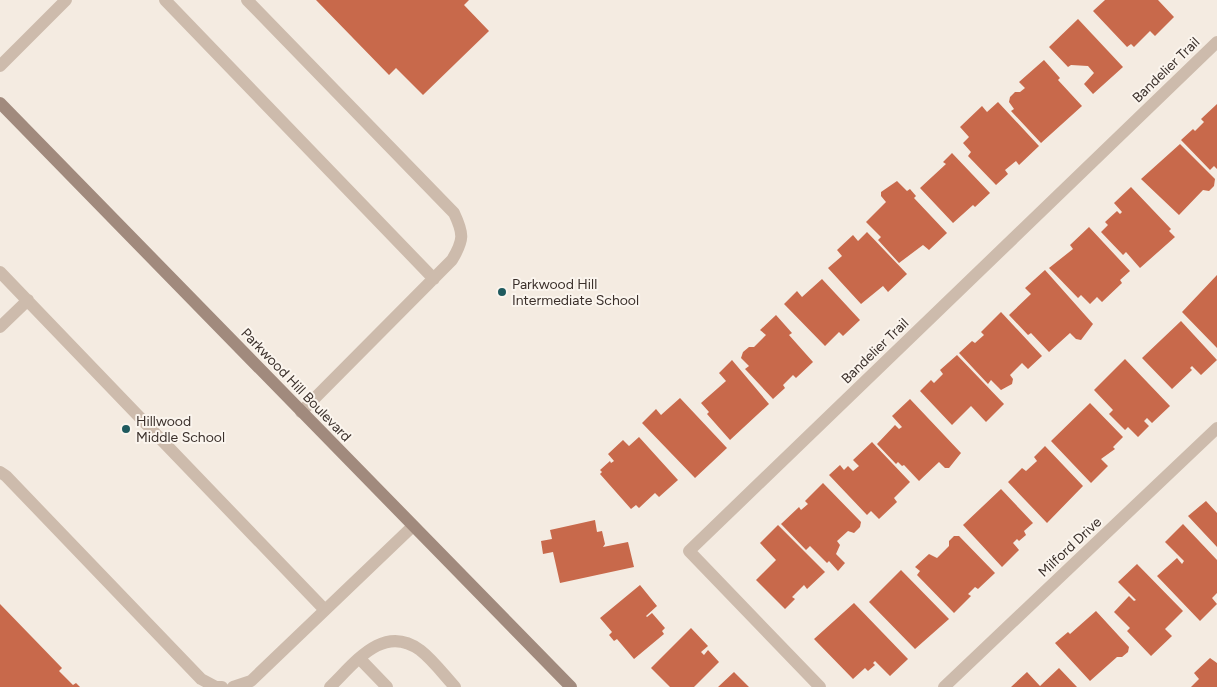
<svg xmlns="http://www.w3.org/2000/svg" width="1217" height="687" font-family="Figtree,sans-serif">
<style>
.building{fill:#c8694b}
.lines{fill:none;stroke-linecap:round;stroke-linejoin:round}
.lane{stroke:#cdbbac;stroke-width:12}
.street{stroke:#cdbbac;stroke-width:12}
.secondary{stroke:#a18a7d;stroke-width:12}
.poi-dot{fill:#1f5a5e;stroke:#fbf5ee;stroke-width:2}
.labels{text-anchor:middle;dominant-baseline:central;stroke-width:4;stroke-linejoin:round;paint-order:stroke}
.street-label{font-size:14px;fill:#3b302b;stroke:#fbf5ee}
.poi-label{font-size:14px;fill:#3b302b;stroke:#fbf5ee;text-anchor:start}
</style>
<rect width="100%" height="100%" fill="#f4ebe1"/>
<path class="building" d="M316 0H469L464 5 489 31 423 95 396 68 389 75Z
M1105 0H1158L1174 17 1155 36 1150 31 1134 47 1131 44 1127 47 1093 11Z
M1078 19 1123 67 1093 94 1084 84 1094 73 1088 66 1071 65 1068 67 1049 47Z
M1044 60 1060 78 1058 80 1082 106 1041 143 1011 111 1014 109 1009 102 1010 97 1015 92H1020L1025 88 1019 82Z
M998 102 1039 146 1019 165 1016 161 1005 170 1008 174 996 185 968 156 971 152 963 143 969 137 960 127 982 106 987 112Z
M1217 104V169L1214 166 1210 170 1181 140 1193 129 1195 131 1204 122 1201 119Z
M1180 144 1215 179 1214 186 1209 191 1203 190 1179 215 1141 179Z
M952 153 990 193 975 207 973 205 953 223 920 188 946 164 943 162Z
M897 181 907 191 910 189 916 196 914 198 947 233 929 250 923 245 899 263 878 240 881 237 866 222 886 202 881 196V192Z
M1131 187 1171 229 1169 231 1175 237 1140 268 1126 252 1123 255 1101 232 1108 225 1105 222 1117 211 1120 214 1122 212 1114 203Z
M1089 227 1130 271 1120 280 1122 283 1102 302 1097 297 1090 304 1081 295 1078 298 1049 268 1073 249 1070 245Z
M867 232 907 274 888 292 883 286 861 304 828 268 842 256 837 250 853 235 858 241Z
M1045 270 1093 324 1081 340 1076 339 1070 333 1049 352 1031 333 1028 335 1009 315 1031 294 1025 288Z
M1217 275V348L1182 312Z
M822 279 860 320 843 336 839 332 825 346 784 304 797 291 802 297Z
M1001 312 1042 356 1028 369 1022 363 1010 375 1013 379 1012 384 1001 390 991 380 988 384 959 353 972 341 975 343 984 335 981 332Z
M776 315 792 333 789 335 813 362 796 378 793 375 783 385 785 388 773 399 745 369 749 366 741 358 743 352 749 347H754L766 335 760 330Z
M1181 321 1217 360 1201 375 1192 366 1190 368 1192 370 1172 389 1142 358Z
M957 355 1004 404 986 422 971 406 952 425 920 391 931 380 934 383 943 374 940 370Z
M1125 359 1170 406 1152 423 1147 418 1144 421 1149 426 1138 437 1128 427 1125 430 1109 414 1113 410 1094 390Z
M732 360 769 404 730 440 707 414 709 412 701 403 726 381 719 373Z
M680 398 727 448 695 478 642 423 656 409 661 415Z
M910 399 961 453 949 468H945L939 462 919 481 904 465 902 466 898 462 896 464 877 444 895 425 899 429 902 427 892 416Z
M1090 403 1123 437 1113 447 1115 449 1101 459 1108 466 1091 483 1051 441Z
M639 437 678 480 659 497 655 493 639 508 636 505 631 509 600 474 602 472 600 470 610 461 611 463 614 461 608 454 623 440 629 446Z
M872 442 910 482 894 498 897 502 879 519 871 511 867 515 829 475 840 465 844 470 848 466 853 471 859 466 853 460Z
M1045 446 1083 486 1047 523 1008 482 1022 468 1026 471 1037 461 1034 457Z
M823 483 861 522 860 527 854 533 848 531 837 541 840 545 836 554 845 563 838 571 829 561 827 563 810 546 806 550 781 524 799 507 801 510 808 504 805 501Z
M1001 489 1033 523 1024 531 1026 535 1019 541 1017 539 1013 543 1019 550 1002 567 963 525Z
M1206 501 1217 513V547L1188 516Z
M595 520 597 532 602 531 605 544 603 547 628 542 634 567 560 583 553 552 543 554 541 541 552 539 550 530Z
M1183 524 1217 560V593L1212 598 1217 604 1200 621 1157 576 1177 558 1182 564 1184 561 1165 542Z
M778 525 825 572 807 589 804 585 792 597 795 599 785 609 756 580 776 560 760 543Z
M954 536H959L995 573 978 589 975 587 968 594 971 596 954 613 917 575 920 571 915 567 929 554 937 558 949 546V541Z
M1137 564 1183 611 1165 629 1172 636 1151 656 1127 631 1130 628 1114 612 1129 596 1134 601 1136 600 1118 582Z
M901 570 949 619 915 649 869 602Z
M640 585 657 606 646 616 647 617 652 613 665 628 662 631 664 634 634 659 617 639 614 641 609 635 612 632 600 618Z
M854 603 908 659 890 676 875 661 873 663 875 665 868 671 865 668 853 679 814 639Z
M0 604 62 668 59 671 73 685 76 683 80 687H0Z
M1096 611 1129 647 1128 652 1122 657H1117L1090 681 1055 643 1068 632 1070 634Z
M691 628 708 646 701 652 704 655 708 650 719 662 694 687H670L651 668Z
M1210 658 1217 663V687H1191L1199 679 1194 673Z
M1059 668 1077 687H1011L1027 672 1040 686Z
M734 672 749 687H718Z"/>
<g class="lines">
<path class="lane" d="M165 0 434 279
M247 0 454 213C464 234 464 240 452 260L301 412
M0 66 66 0
M0 272 325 610
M0 327 28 300
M0 472 6 476 201 679 216 687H222
M360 659 387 687
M233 687 251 681 413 526
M330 687C355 663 383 623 420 650 433 660 444 675 455 687"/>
<path class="street" d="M820 687 689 551 1217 42
M944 687 1217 428"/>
<path class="secondary" d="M0 103 571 687"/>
</g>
<g class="poi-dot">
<circle cx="502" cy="292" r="5"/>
<circle cx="126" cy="429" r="5"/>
</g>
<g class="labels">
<g class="street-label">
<text transform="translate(1166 70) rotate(-44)">Bandelier Trail</text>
<text transform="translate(875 351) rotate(-44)">Bandelier Trail</text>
<text transform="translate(296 385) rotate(46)">Parkwood Hill Boulevard</text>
<text transform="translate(1070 547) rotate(-43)">Milford Drive</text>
</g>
<g class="poi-label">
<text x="512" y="284">Parkwood Hill<tspan x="512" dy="16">Intermediate School</tspan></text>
<text x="136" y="421">Hillwood<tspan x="136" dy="16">Middle School</tspan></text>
</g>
</g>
</svg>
